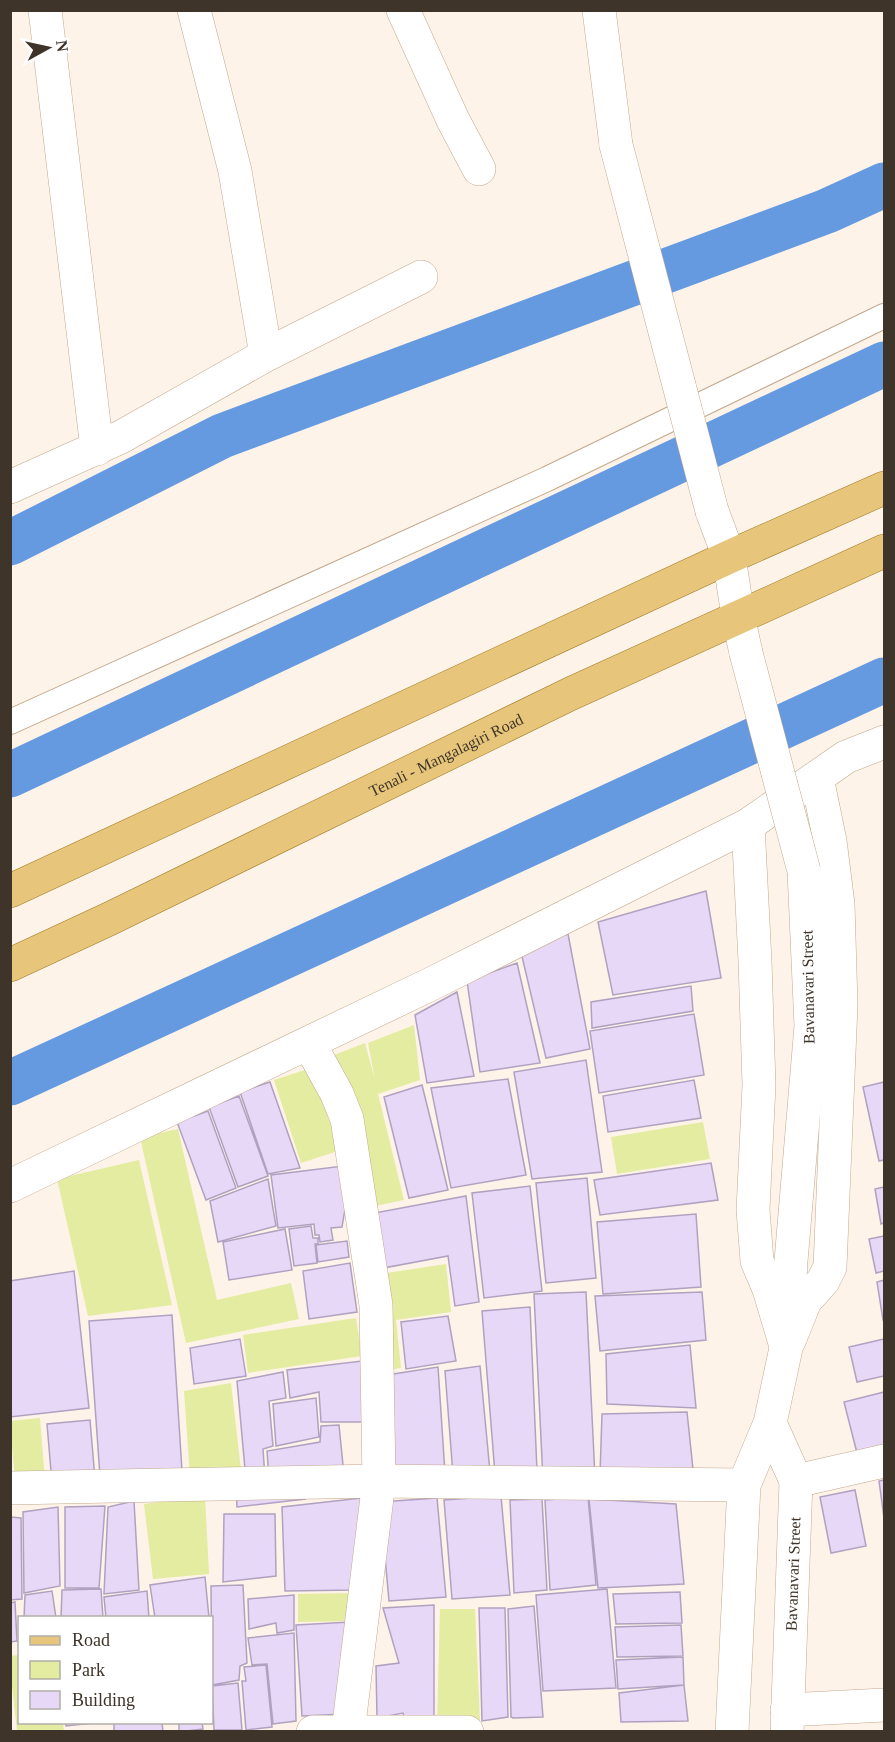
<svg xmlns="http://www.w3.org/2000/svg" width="895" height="1742" font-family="'Times New Roman',serif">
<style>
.green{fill:#e3eca1}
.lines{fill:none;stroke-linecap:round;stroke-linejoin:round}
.canal{stroke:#659ae1;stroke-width:45}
.building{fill:#e8d8f8;stroke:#b1a1c0;stroke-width:1.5}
.lane-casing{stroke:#c2a98e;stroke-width:26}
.street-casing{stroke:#c2a98e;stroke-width:34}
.secondary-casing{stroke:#c2a98e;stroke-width:34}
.primary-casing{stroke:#a17a25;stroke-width:34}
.lane{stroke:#fff;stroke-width:24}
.street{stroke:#fff;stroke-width:33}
.secondary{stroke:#fff;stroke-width:33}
.primary{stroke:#e7c57b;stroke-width:33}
.street-bridge-casing{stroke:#c2a98e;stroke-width:34;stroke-linecap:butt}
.secondary-bridge-casing{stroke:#c2a98e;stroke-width:34;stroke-linecap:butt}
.street-bridge{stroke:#fff;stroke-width:33}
.secondary-bridge{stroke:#fff;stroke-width:33}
.labels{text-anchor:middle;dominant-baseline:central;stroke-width:5;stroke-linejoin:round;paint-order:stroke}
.street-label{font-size:16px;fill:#3e3429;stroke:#fff}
</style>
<rect width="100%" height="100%" fill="#fef3e8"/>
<path class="green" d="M414 1025 420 1080 378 1094 404 1200 365 1208 324 1059 365 1043 375 1080 368 1043Z
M314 1067 341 1150 301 1163 274 1080Z
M703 1122 710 1159 617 1174 611 1137Z
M178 1129 217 1300 291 1283 299 1319 186 1343 140 1137Z
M139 1160 172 1305 88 1316 57 1179Z
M446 1264 451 1312 396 1320 401 1368 383 1371 380 1274Z
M356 1318 362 1356 248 1373 243 1335Z
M231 1383 242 1479 190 1477 184 1391Z
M40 1418 45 1480 15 1482 10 1421Z
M205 1496 209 1574 153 1579 144 1504Z
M356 1593 353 1621 298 1622V1594Z
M440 1609H475L480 1721 437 1722Z
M19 1655 20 1722 63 1723 64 1731H17L11 1677 10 1656Z"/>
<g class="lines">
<path class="canal" d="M10 543 222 436 827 211 884 185
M10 775 884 364
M10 1083 884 680"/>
</g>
<path class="building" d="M706 891 721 978 613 995 598 922Z
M568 934 590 1049 546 1058 520 948Z
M517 963 540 1063 480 1072 467 981Z
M691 986 693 1011 592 1028 591 1002Z
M457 992 474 1076 427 1083 415 1015Z
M694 1014 704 1075 599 1093 590 1031Z
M586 1060 602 1172 532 1179 514 1072Z
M508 1079 526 1175 451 1188 431 1088Z
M694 1080 701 1118 608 1132 603 1096Z
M270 1082 300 1168 268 1174 240 1092Z
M884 1082V1160L879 1161 863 1087Z
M422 1085 448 1190 409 1198 384 1097Z
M239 1096 268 1176 238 1187 209 1107Z
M208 1111 236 1188 206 1200 177 1122Z
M711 1163 718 1200 600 1215 594 1180Z
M343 1166 347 1197 342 1227 331 1228 333 1240 320 1242 319 1235H315L314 1224 278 1228 271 1175Z
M587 1178 596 1278 546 1283 536 1183Z
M268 1179 276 1226 218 1242 210 1201Z
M530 1186 542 1291 484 1298 472 1193Z
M884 1187V1223L881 1224 875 1189Z
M466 1196 479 1302 455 1306 448 1256 378 1269 369 1214Z
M696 1214 701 1287 603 1294 597 1222Z
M311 1226 313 1238H318V1244H315L317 1263 294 1266 289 1229Z
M285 1229 292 1270 229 1280 223 1242Z
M884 1236V1271L876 1273 869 1239Z
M347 1241 349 1257 318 1262 316 1245Z
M350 1263 357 1312 309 1319 303 1271Z
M74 1271 89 1408 10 1417V1281Z
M884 1280V1320H883L877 1282Z
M586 1292 595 1477 543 1480 534 1294Z
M702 1292 706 1340 600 1351 595 1296Z
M530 1307 537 1471 495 1474 482 1311Z
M172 1315 182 1471 100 1476 89 1321Z
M448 1316 456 1361 406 1369 401 1322Z
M240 1339 246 1376 194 1384 190 1348Z
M884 1339V1376L857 1382 849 1347Z
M690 1345 696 1408 607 1404 606 1354Z
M362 1361 365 1422H321L319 1392 290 1398 287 1370Z
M480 1366 490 1472 453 1475 445 1371Z
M438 1367 445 1473 391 1477 387 1375Z
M283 1372 286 1398 269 1401 273 1446 263 1449 265 1478 246 1480 237 1381Z
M884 1392V1446L857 1453 844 1402Z
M316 1398 319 1437 276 1446 273 1404Z
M687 1412 693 1469 600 1475 602 1414Z
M90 1420 95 1479 52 1483 47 1424Z
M339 1425 344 1475 269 1477 267 1451 320 1442 321 1426Z
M884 1480V1518L879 1481Z
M236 1489 306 1499 237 1507Z
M855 1490 866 1546 831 1553 820 1497Z
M501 1496 510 1595 452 1599 444 1500Z
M370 1497 355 1590 285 1591 282 1507Z
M588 1497 596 1585 550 1590 545 1500Z
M437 1498 446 1597 389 1601 380 1502Z
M542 1499 547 1590 514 1593 510 1500Z
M589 1499 676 1504 684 1584 598 1588Z
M134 1501 139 1590 104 1594 108 1507Z
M105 1506 99 1588H65V1507Z
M58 1507 60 1586 24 1593 23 1512Z
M224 1514H275L276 1576 223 1582Z
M10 1517 21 1518 22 1599 10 1600Z
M205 1577 209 1618H155L150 1585Z
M243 1585 247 1663 240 1666 239 1680 212 1685 211 1586Z
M101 1589 103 1618H61L62 1590Z
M607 1589 616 1688 543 1691 536 1595Z
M52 1591 56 1618H24L25 1595Z
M147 1591 149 1618H106L104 1597Z
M680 1592 682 1623 616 1624 613 1594Z
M294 1595V1630L277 1633 276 1623 249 1629 248 1599Z
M15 1602 17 1641 10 1642V1603Z
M434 1605V1720L405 1722 403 1713 377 1718 376 1666 399 1663 383 1608Z
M534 1606 543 1717 513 1718 511 1717 508 1609Z
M479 1608H505L508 1717 482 1721Z
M350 1622 345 1714 302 1716 296 1625Z
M681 1625 683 1656 617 1657 615 1627Z
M294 1633 296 1721 273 1724 267 1664 252 1665 248 1638Z
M683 1657 684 1685 618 1689 616 1660Z
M266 1665 272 1727 246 1730 242 1681H246L244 1667Z
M238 1683 242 1730H214L212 1686Z
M684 1685 688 1721 621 1722 619 1693Z
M66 1722H103L66 1726Z
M114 1722H162L163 1732H114Z
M179 1722H202L203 1729 179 1732Z"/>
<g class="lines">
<defs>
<path id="lane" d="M10 722 547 479 884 316"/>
<path id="street" d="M45 10 97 449
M194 10 235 171 266 355
M403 10 453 120 479 169
M599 10 616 145
M10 487 121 437 266 355 421 277
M712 511 729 557
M748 825 755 961 759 1085 753 1210 757 1261 769 1289 785 1343
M309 1043 337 1094 347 1119 376 1305 379 1481 348 1732
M10 1186 431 984 748 825 846 757 884 742
M789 1341 805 1301 823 1281 830 1267 841 1005 838 904 830 841 817 778
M796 1481 884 1461
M10 1488 379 1481 744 1485
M787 1710 884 1705
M313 1732H467"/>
<path id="secondary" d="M729 557 738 616 746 653
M770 1423 796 1481 787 1732
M732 1732 744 1485 770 1423 786 1348 791 1261 811 1026 804 871"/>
<g id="primary">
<path d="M10 891 729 557 884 488"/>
<path id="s1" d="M10 965 109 919 570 694 884 551"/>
</g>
</defs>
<use href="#lane" class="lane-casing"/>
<use href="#street" class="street-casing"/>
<use href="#secondary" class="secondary-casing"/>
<use href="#primary" class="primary-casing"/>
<use href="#lane" class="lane"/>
<use href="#street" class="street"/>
<use href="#secondary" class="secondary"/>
<use href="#primary" class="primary"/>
<defs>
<path id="street-bridge" d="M616 145 712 511"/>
<path id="secondary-bridge" d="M746 653 804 871"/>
</defs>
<use href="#street-bridge" class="street-bridge-casing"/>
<use href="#secondary-bridge" class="secondary-bridge-casing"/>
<use href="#street-bridge" class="street-bridge"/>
<use href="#secondary-bridge" class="secondary-bridge"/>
</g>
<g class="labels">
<g class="street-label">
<text stroke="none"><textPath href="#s1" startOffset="484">Tenali - Mangalagiri Road</textPath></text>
<text transform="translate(808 987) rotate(-91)">Bavanavari Street</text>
<text transform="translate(793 1574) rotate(-88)">Bavanavari Street</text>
</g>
</g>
<rect width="895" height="1742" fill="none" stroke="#3e3429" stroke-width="24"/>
<rect x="18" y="1616" width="195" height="108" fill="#ffffff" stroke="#b2aea9" stroke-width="1.5"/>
<rect x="30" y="1636" width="30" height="9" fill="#e7c57b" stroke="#b2aea9" stroke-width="1.5"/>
<text x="72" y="1646" font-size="18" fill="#3e3429">Road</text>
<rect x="30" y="1661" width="30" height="18" fill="#e3eca1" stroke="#b2aea9" stroke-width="1.5"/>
<text x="72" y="1676" font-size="18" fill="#3e3429">Park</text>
<rect x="30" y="1691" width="30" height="18" fill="#e8d8f8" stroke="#b2aea9" stroke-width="1.5"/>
<text x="72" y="1706" font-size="18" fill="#3e3429">Building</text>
<g transform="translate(48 48) rotate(82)" stroke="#ffffff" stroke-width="4.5" paint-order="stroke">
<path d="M0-4.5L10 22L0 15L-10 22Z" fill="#3e3429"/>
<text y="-9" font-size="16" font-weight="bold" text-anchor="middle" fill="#3e3429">N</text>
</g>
</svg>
